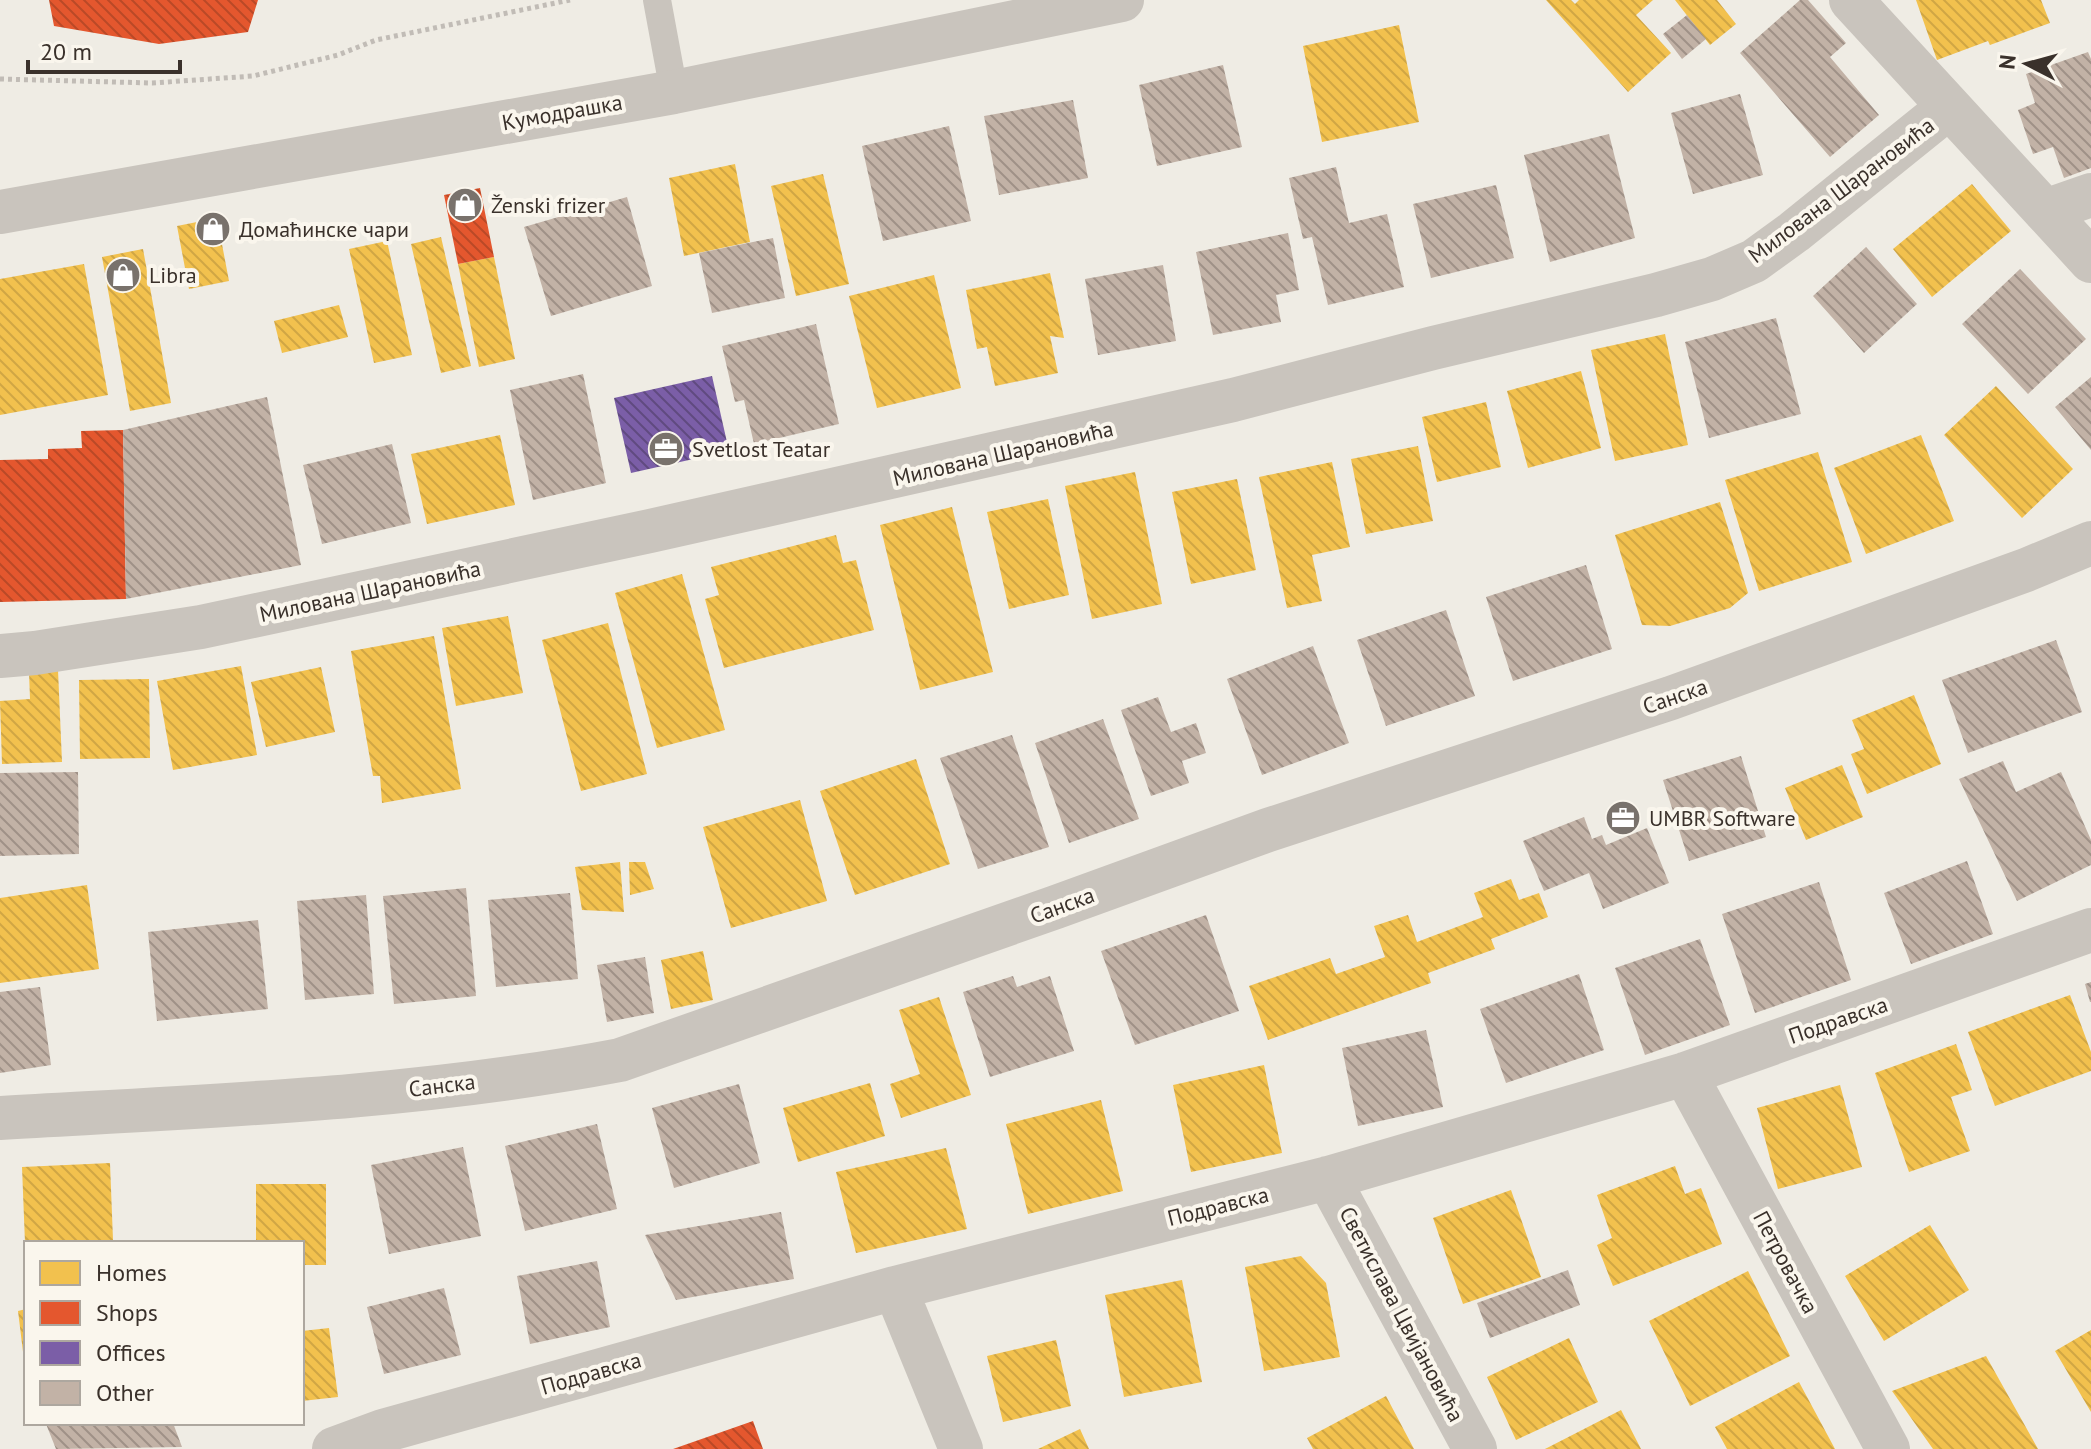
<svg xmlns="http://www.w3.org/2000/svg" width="2091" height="1449" font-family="'PT Sans',sans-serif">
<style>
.homes{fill:url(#homes-back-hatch)}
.shops{fill:url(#shops-back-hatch)}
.offices{fill:url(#offices-back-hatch)}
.building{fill:url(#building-back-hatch)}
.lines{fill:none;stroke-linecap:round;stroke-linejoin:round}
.path{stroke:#c1bcb6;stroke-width:5;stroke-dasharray:4 4;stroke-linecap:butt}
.service{stroke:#c9c4bd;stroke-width:28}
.minor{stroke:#c9c4bd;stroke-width:44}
.tertiary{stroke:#c9c4bd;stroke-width:44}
.labels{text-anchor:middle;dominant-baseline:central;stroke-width:8;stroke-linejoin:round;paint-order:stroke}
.street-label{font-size:22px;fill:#3a312b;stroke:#faf6ed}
.poi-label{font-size:22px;fill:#3a312b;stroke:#faf6ed;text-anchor:start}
</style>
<defs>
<pattern id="homes-back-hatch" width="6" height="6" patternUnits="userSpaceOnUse" patternTransform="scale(2)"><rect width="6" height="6" fill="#f2c14e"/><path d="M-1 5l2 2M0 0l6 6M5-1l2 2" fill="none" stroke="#d0a644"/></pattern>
<pattern id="shops-back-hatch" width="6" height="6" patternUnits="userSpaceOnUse" patternTransform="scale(2)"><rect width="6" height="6" fill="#e4572e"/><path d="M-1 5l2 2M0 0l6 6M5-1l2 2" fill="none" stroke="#ba4927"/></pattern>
<pattern id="offices-back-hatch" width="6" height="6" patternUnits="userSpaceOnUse" patternTransform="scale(2)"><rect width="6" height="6" fill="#7b5ea7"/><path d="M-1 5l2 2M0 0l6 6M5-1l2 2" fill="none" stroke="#604a80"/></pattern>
<pattern id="building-back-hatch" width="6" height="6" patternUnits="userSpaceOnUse" patternTransform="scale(2)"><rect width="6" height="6" fill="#c2b2a6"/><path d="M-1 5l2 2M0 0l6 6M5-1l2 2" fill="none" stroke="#9f9187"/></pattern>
</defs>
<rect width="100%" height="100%" fill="#efece4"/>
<path class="homes" d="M1546 0H1571L1575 4 1579 0H1653L1636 15 1671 53 1628 92Z
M1675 0H1717L1736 24 1710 45Z
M1916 0H2041L2050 23 1990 45 1988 41 1937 60Z
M1399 25 1419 122 1322 142 1303 46Z
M735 164 750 242 684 256 669 178Z
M823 174 849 284 796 296 771 186Z
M1972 184 2011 231 1932 297 1893 249Z
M217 218 229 281 189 289 177 226Z
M441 237 471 366 441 373 411 244Z
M387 241 412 355 374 363 349 249Z
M143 249 171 403 130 411 102 257Z
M494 257 515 359 479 367 458 264Z
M84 264 108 395 0 415V279Z
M1050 273 1064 338 1050 336 1058 373 995 386 987 347 977 349 966 290Z
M934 275 961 388 877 408 849 296Z
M339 305 348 337 282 353 274 321Z
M1665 334 1688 445 1615 461 1591 350Z
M1581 371 1601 448 1528 468 1507 391Z
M1996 386 2073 469 2022 518 1944 435Z
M1486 402 1501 467 1437 482 1422 417Z
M500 435 515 505 427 524 411 454Z
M1921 435 1954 521 1866 554 1834 468Z
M1418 446 1433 521 1366 534 1351 459Z
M1818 452 1852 562 1759 591 1725 480Z
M1332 462 1350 547 1312 555 1322 601 1287 608 1259 477Z
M1135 472 1162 604 1092 619 1065 486Z
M1237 479 1256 570 1191 584 1172 492Z
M1048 499 1069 595 1009 609 987 512Z
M1720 502 1748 593 1730 608 1670 626 1642 625 1615 535Z
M952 507 993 672 920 690 880 525Z
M836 535 843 563 856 560 874 630 724 668 705 599 719 595 711 567Z
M682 574 725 730 657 748 615 593Z
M508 616 523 693 456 706 442 628Z
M608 623 647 774 581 791 542 640Z
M434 636 461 789 382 803 380 776H373L351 651Z
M241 666 257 755 173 770 157 681Z
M321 667 335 732 266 747 251 682Z
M58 670 62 762 2 764 0 701 30 699 29 672Z
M149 679 150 758 80 759 79 680Z
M1914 695 1941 764 1867 794 1851 754 1864 749 1852 720Z
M916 759 950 864 855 895 820 791Z
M1842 765 1863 817 1806 840 1785 788Z
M800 800 827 901 731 928 703 827Z
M620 862 624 912 582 910 575 867Z
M629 862H645L654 889 630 895Z
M1511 879 1519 900 1539 893 1548 917 1491 939 1495 949 1428 973 1431 983 1268 1040 1249 986 1330 958 1336 974 1385 957 1374 926 1408 915 1417 942 1483 917 1474 893Z
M87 885 99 969 0 983V898Z
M703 951 713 1000 671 1009 661 960Z
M2070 995 2091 1052V1071L1995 1106 1968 1032Z
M939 997 971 1095 901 1118 890 1084 920 1074 899 1010Z
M1956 1044 1972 1090 1951 1097 1970 1151 1909 1172 1875 1073Z
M1264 1065 1282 1153 1191 1172 1173 1085Z
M870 1083 885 1136 798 1162 783 1108Z
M1840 1085 1862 1167 1778 1189 1757 1108Z
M1101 1100 1123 1191 1028 1214 1006 1124Z
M946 1148 967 1229 856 1253 836 1172Z
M110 1163 113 1240 25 1243 22 1167Z
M1675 1166 1685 1194 1701 1188 1722 1244 1613 1286 1597 1245 1612 1238 1597 1195Z
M256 1184H326V1265H302V1243H256Z
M1511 1190 1541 1277 1463 1304 1433 1218Z
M1930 1225 1969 1290 1884 1341 1845 1276Z
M1301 1256 1326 1283 1340 1357 1264 1371 1245 1267Z
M1748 1271 1790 1356 1690 1406 1649 1321Z
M1182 1280 1202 1382 1124 1397 1105 1295Z
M26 1309V1360H24L18 1311Z
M329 1328 338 1397 302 1401V1331Z
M2091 1330V1412L2055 1351Z
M1569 1338 1598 1402 1516 1440 1487 1377Z
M1056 1340 1071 1406 1003 1422 987 1356Z
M1986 1356 2038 1449H1933L1892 1391Z
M1799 1382 1835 1449H1727L1715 1427Z
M1386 1396 1414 1449H1313L1307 1438Z
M1621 1410 1641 1449H1545Z
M1080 1429 1089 1449H1038Z"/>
<path class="shops" d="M49 0H258L248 32 159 44 54 26Z
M480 188 494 257 458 264 444 195Z
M123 430 126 599 0 602V460L48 459V449L82 448 81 431Z
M753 1421 763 1449H673Z"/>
<path class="offices" d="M712 376 729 451 631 473 614 398Z"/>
<path class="building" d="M1800 0H1808L1846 43 1830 57 1879 115 1830 157 1740 53Z
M1687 15 1706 39 1682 59 1663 34Z
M2088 52 2091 59V168L2064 178 2053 147 2033 154 2018 110 2035 103 2026 74Z
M1223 65 1242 147 1157 166 1139 85Z
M1740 94 1763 175 1693 194 1671 113Z
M1073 100 1088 178 999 195 984 116Z
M949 126 971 221 883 241 862 146Z
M1609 134 1635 238 1550 262 1524 155Z
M1336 167 1349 223 1387 214 1404 287 1328 305 1312 237 1303 239 1289 178Z
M1496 185 1514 258 1431 278 1413 204Z
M627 197 652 286 551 316 524 227Z
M1288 233 1299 290 1276 295 1281 322 1213 335 1196 252Z
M773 238 785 298 712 313 699 253Z
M1866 247 1917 304 1864 353 1813 296Z
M1163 265 1176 341 1098 355 1085 279Z
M2020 269 2086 339 2028 394 1962 324Z
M1776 318 1801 414 1709 438 1685 342Z
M816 324 839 424 754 444 744 400 735 402 722 346Z
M583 374 606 483 533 500 510 390Z
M2091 377V450L2055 407Z
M267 397 301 565 126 599 123 430Z
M392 444 411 523 322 544 303 465Z
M1586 565 1612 649 1513 681 1486 597Z
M1446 610 1475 696 1386 726 1357 640Z
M2056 640 2082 712 1968 753 1942 680Z
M1313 646 1349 743 1262 775 1227 679Z
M1158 697 1171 732 1196 723 1206 753 1182 761 1189 783 1151 796 1121 710Z
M1103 719 1139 819 1069 843 1035 743Z
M1012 735 1049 847 978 869 940 758Z
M1741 756 1766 837 1689 861 1663 780Z
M2003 761 2016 792 2061 772 2091 840V865L2017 901 1959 779Z
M78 772 79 854 0 856V773Z
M1584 817 1592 839 1602 835 1606 845 1647 828 1669 883 1603 909 1589 873 1544 891 1523 841Z
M1967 861 1993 934 1911 964 1884 893Z
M1819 882 1851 980 1755 1013 1722 914Z
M466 888 476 996 394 1004 383 896Z
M570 893 578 979 496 987 488 900Z
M366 895 374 994 305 1000 297 901Z
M1206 915 1239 1011 1135 1045 1101 951Z
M258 920 268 1009 157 1021 148 932Z
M1700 939 1730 1025 1645 1055 1615 968Z
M645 957 654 1013 607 1022 597 965Z
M1579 974 1604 1050 1506 1083 1480 1009Z
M1013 976 1017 987 1050 976 1074 1051 990 1077 963 992Z
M2091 982V1002H2090L2085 984Z
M40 987 51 1065 0 1073V992Z
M1426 1030 1443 1107 1358 1126 1342 1048Z
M739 1084 760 1163 674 1188 652 1108Z
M597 1124 617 1209 525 1231 505 1146Z
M463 1147 481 1236 389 1254 371 1165Z
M781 1212 794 1279 676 1300 645 1235Z
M597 1261 610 1327 530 1344 517 1276Z
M1568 1270 1580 1305 1490 1338 1477 1303Z
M444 1288 461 1355 384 1374 367 1307Z
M49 1423H173L182 1447 56 1449 46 1424Z"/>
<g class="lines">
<path class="path" d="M0 79 152 83 253 76 338 55 376 40 570 0"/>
<path class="service" d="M657 0 674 92"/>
<path class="minor" d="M1851 0 2091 261
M2045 211 2091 195
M0 656 35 653 201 627 650 531 1233 400 1433 348 1656 295 1712 279 1754 261 1794 232 1949 107
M1685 1074 1888 1449
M0 1118C207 1106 416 1099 620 1060L1056 907 1268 830 1671 698 2026 570 2091 543
M1328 1178 1475 1449
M895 1288 961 1449
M334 1449 383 1431 895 1288 1328 1178 1685 1074 2091 930"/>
<path class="tertiary" d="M0 212 674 92 1122 0"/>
</g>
<defs>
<symbol id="shop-disc" viewBox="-11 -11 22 22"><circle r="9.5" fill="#79726c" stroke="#faf6ed"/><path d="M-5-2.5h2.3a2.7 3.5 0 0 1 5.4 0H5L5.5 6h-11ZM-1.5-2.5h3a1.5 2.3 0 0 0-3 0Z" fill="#fff"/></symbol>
<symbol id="office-disc" viewBox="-11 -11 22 22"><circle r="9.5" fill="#79726c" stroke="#faf6ed"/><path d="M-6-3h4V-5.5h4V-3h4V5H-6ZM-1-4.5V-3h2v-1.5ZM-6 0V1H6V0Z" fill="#fff"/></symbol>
</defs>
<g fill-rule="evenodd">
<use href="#shop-disc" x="445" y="185" width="40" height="40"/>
<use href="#shop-disc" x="193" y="209" width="40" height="40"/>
<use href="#shop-disc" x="103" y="255" width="40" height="40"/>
<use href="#office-disc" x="646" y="429" width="40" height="40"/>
<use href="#office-disc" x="1603" y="798" width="40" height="40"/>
</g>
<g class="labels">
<g class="street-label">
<text transform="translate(562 112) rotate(-10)">Кумодрашка</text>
<text transform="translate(1841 190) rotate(-37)">Милована Шарановића</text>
<text transform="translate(1003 453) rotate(-13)">Милована Шарановића</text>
<text transform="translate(370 591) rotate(-12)">Милована Шарановића</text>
<text transform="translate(1675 696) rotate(-19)">Санска</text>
<text transform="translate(1062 905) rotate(-20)">Санска</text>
<text transform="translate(1838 1020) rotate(-19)">Подравска</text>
<text transform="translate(442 1085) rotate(-7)">Санска</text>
<text transform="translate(1218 1206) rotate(-14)">Подравска</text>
<text transform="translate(1786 1262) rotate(62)">Петровачка</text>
<text transform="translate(1402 1314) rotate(62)">Светислава Цвијановића</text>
<text transform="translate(591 1373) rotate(-16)">Подравска</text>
</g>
<g class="poi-label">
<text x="491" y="205">Ženski frizer</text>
<text x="239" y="229">Домаћинске чари</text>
<text x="149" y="275">Libra</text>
<text x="692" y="449">Svetlost Teatar</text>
<text x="1649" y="818">UMBR Software</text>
</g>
</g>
<rect x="24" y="1241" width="280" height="184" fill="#faf6ed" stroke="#ada79f" stroke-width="2"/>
<rect x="40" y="1261" width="40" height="24" fill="#f2c14e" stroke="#ada79f" stroke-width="2"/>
<text x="96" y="1281" font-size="24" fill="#3a312b">Homes</text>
<rect x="40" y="1301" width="40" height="24" fill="#e4572e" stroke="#ada79f" stroke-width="2"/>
<text x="96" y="1321" font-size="24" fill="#3a312b">Shops</text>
<rect x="40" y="1341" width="40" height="24" fill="#7b5ea7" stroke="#ada79f" stroke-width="2"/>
<text x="96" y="1361" font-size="24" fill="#3a312b">Offices</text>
<rect x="40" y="1381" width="40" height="24" fill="#c2b2a6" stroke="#ada79f" stroke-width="2"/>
<text x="96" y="1401" font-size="24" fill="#3a312b">Other</text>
<g transform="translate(2027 64) rotate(276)" stroke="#faf6ed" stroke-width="6" paint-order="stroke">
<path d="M0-6L14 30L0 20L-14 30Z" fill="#3a312b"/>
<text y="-12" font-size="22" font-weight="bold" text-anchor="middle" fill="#3a312b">N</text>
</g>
<path d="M28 60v12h152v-12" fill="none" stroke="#3a312b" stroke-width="4"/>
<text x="40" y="60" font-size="24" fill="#3a312b" stroke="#faf6ed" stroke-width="6" paint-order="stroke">20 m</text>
</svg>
